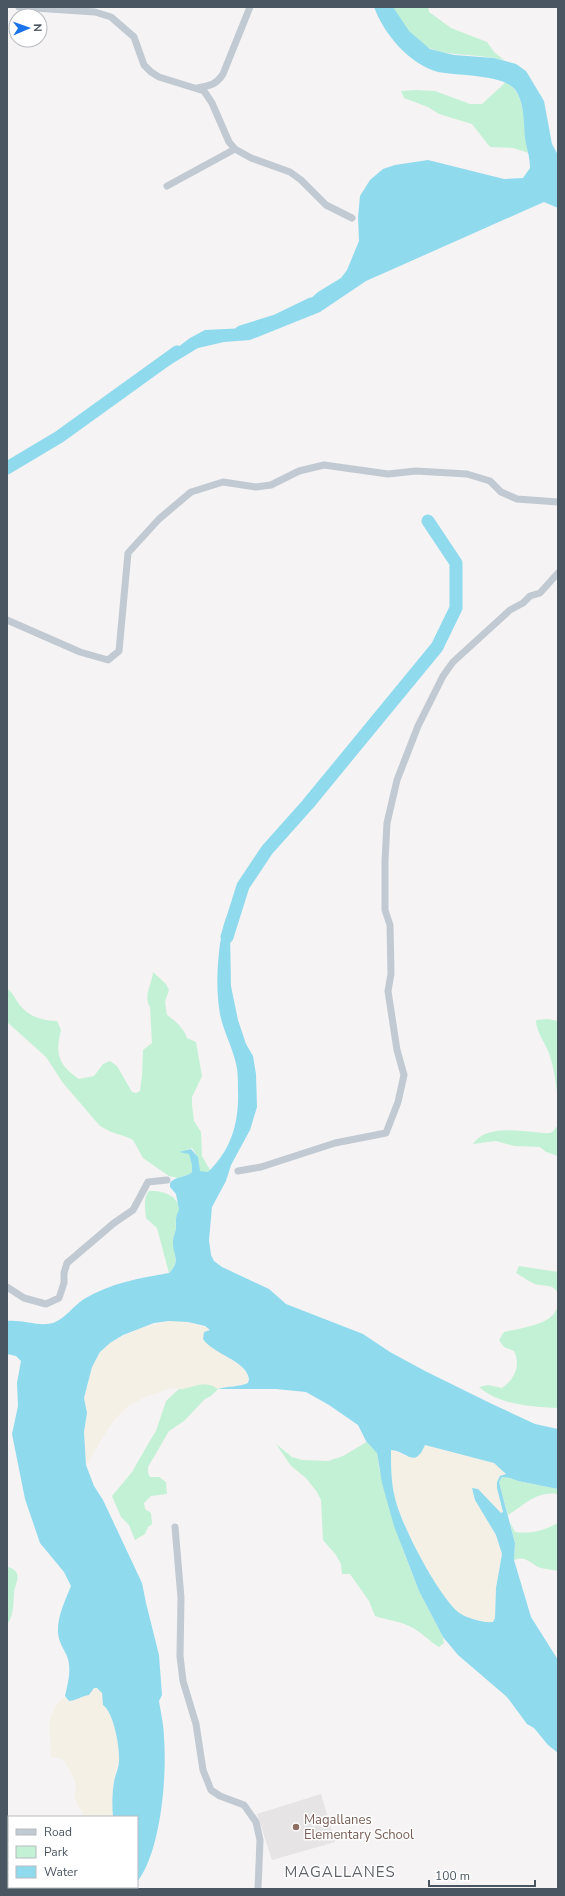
<svg xmlns="http://www.w3.org/2000/svg" width="565" height="1896" font-family="'Nunito Sans',sans-serif">
<style>
.education{fill:#e6e4e5}
.green{fill:#c3f1d5}
.sand{fill:#f5f0e5}
.water{fill:#90daee;fill-rule:evenodd}
.lines{fill:none;stroke-linecap:round;stroke-linejoin:round}
.river{stroke:#90daee;stroke-width:13}
.street{stroke:#c1cad2;stroke-width:7}
.education-dot{fill:#8d6e63;stroke:#fff;stroke-width:1.5}
.labels{text-anchor:middle;dominant-baseline:central;stroke-width:3;stroke-linejoin:round;paint-order:stroke}
.education-label{font-size:13px;fill:#785e54;stroke:#fff;text-anchor:start}
.quarter-label{font-size:15px;letter-spacing:1px;fill:#5f6368;stroke:#fff}
</style>
<rect width="100%" height="100%" fill="#f5f3f3"/>
<path class="education" d="M321 1794 335 1842 272 1860 257 1814Z"/>
<path class="green" d="M393 7H428L429 12 451 28 487 42 494 52 504 60C451 48 424 67 393 7Z
M506 82C529 96 522 131 529 153L513 148 490 147 472 124 439 114 428 107 404 98 401 91 416 90 435 91 470 104H482Z
M153 972 166 984 169 990 165 1002 167 1015C175 1021 184 1028 187 1038L196 1042 202 1076 192 1097V1105L194 1121 201 1132 202 1156 210 1170 207 1174 198 1171 196 1154 192 1148 186 1150C193 1155 192 1163 192 1172L189 1174 178 1178 169 1176 143 1158 133 1140 127 1137 111 1132 100 1126 63 1083 46 1057 7 1022V989C13 992 15 999 19 1004 28 1016 42 1021 57 1021L61 1030C55 1054 58 1065 79 1079L94 1076 103 1064 110 1061 117 1066 132 1092 136 1093 140 1091 142 1076 143 1050 152 1043 150 1007C143 996 152 984 153 972Z
M548 1019 558 1021V1100C556 1084 554 1068 549 1053 545 1042 536 1032 536 1020Z
M558 1125V1156L546 1152 540 1147 514 1146 496 1141 473 1144C484 1126 515 1130 534 1132 539 1132 547 1135 552 1132 555 1130 556 1127 558 1125Z
M149 1191C161 1190 180 1195 179 1211 178 1214 176 1217 176 1220 175 1223 176 1226 176 1229 175 1233 173 1237 173 1241 173 1255 181 1260 169 1273L157 1228 146 1218C145 1208 143 1199 149 1191Z
M519 1266 558 1272V1293C552 1283 544 1287 535 1284 529 1282 522 1276 516 1273Z
M558 1304V1408C531 1407 500 1405 479 1387L488 1385 502 1388C515 1379 521 1365 514 1351L504 1347 499 1340 504 1332C520 1328 556 1325 558 1304Z
M201 1383 213 1385 218 1389 211 1396 205 1399 184 1421 169 1431 148 1467V1473L150 1477H159L166 1482 167 1494 151 1496 144 1503 145 1509 151 1513 152 1524 148 1527 145 1534 135 1540 129 1525 121 1517 112 1496 132 1472 151 1439 156 1431 166 1401 179 1389Z
M366 1441 377 1452 379 1468 403 1550 419 1591 443 1637 444 1643 439 1647C429 1641 420 1631 411 1627 400 1621 387 1620 375 1616L369 1601 350 1574H342L341 1564 336 1555 323 1540 321 1500 317 1492 306 1478 291 1466 276 1444 292 1457 302 1460 328 1461 343 1456 365 1443Z
M502 1477 510 1478 518 1481 558 1489V1494C536 1491 526 1504 508 1515L499 1482Z
M510 1522 515 1532C531 1534 543 1531 558 1523V1571C553 1570 547 1569 541 1568 530 1564 526 1555 514 1560L515 1543Z
M7 1565 8 1567C25 1572 14 1584 14 1594 13 1605 14 1615 7 1625Z"/>
<path class="sand" d="M169 1321C182 1321 199 1322 210 1330L204 1332V1339C213 1353 253 1365 248 1383L218 1389C205 1380 197 1386 183 1389 180 1390 178 1388 175 1388 169 1388 160 1392 154 1394 112 1408 109 1431 86 1465L84 1432 87 1413 84 1398 92 1367 100 1352 110 1343 140 1328Z
M424 1445 494 1463 507 1474 500 1476 497 1488 503 1512 501 1513 478 1489 472 1488 475 1500 496 1535 502 1554 496 1588 495 1618 493 1622C482 1623 466 1618 458 1612 438 1595 401 1524 395 1498 391 1482 391 1466 391 1449L407 1457Z
M94 1688H97L102 1693 103 1705C114 1713 120 1748 119 1761 119 1765 116 1769 115 1773 112 1787 113 1802 113 1817H83C83 1807 75 1805 75 1797 74 1794 76 1791 76 1787 76 1777 68 1767 62 1759L51 1757C51 1731 43 1716 65 1696L69 1701C75 1701 82 1696 89 1695Z"/>
<path class="water" d="M374 7H393L409 31 430 49 454 55 494 58 516 64 526 71 544 101 552 144 558 155V208L544 202 366 281 320 312 250 340 224 342 198 348 160 371 165 357 190 338 205 330 264 327 276 324 298 310 318 292 341 278 347 270 359 241 358 217 360 196 370 180 383 169 395 165 428 160 504 179 523 178 530 168C530 160 528 152 526 144 523 127 526 107 516 91 506 74 457 76 438 72 409 64 384 34 374 7Z
M234 905 230 933 231 986 238 1020 246 1044 253 1056 256 1074 257 1107 250 1130 231 1165 226 1181 212 1207 209 1240 211 1255 214 1261 222 1267 269 1289 286 1304 363 1334 390 1352 425 1371 492 1404 535 1424 558 1429V1489L518 1481 510 1478 502 1477 499 1482 515 1543 514 1560 531 1617 558 1660V1753L548 1745 534 1728 527 1724 507 1697 458 1655 443 1637 419 1591 394 1526 382 1483 377 1453 366 1441 358 1425 329 1405 306 1392 276 1389H218C228 1386 239 1387 248 1383L249 1379C246 1360 214 1355 203 1339L204 1332 210 1330 205 1326 188 1322 169 1321 154 1323 123 1335 110 1343 100 1352 92 1367 84 1398 87 1413 84 1432 86 1465 94 1486 103 1500 142 1583 146 1603 159 1655 162 1695 159 1701C161 1714 164 1726 164 1738 167 1776 161 1852 137 1882V1817H113C112 1806 112 1794 114 1782 115 1775 119 1768 119 1761 120 1748 114 1713 103 1705L102 1693 97 1688H94L89 1695C82 1696 75 1701 69 1701L65 1696C68 1682 72 1670 67 1656 63 1648 59 1642 58 1633 57 1617 65 1601 71 1586L64 1572 40 1543 25 1499 12 1434 18 1406 17 1383 21 1361 16 1356 7 1354V1321C22 1319 39 1327 53 1323 65 1319 73 1306 84 1299 111 1283 139 1278 169 1273 182 1260 172 1255 173 1241 173 1237 175 1233 176 1229 176 1221 175 1217 179 1210L176 1194 170 1187V1183C175 1176 185 1178 192 1172V1165L189 1154 179 1152 191 1149 198 1157 200 1171 208 1172C232 1149 239 1122 238 1090 238 1080 238 1069 235 1060 231 1044 223 1030 220 1014 216 991 217 967 220 944 223 929 224 916 234 905ZM425 1445 494 1463 506 1474 500 1476 497 1482V1488L503 1512 501 1513 478 1489 472 1488 475 1500 496 1535 502 1554 496 1588 495 1618 493 1622C482 1623 466 1618 458 1612 438 1595 401 1525 395 1498 391 1482 391 1466 391 1450 408 1451 414 1470 425 1445Z"/>
<g class="lines">
<path class="river" d="M241 332 276 321 311 304
M7 468 59 437 177 352
M227 937 243 886 267 850 308 804 437 647 456 608V563L428 521"/>
<path class="street" d="M19 7 95 12 111 17 134 37 144 65 151 72 159 77 204 91 212 103 229 142 235 149 251 158 290 172 301 180 326 205 352 218
M197 88C209 86 216 85 223 74L250 7
M167 186 235 149
M7 620 80 652 108 660 119 651 128 553 159 519 191 492 223 482 256 487 271 485 299 471 324 465 388 474 416 471 467 474 490 481 501 492 517 499 558 502
M238 1171 261 1167 335 1143 386 1133 398 1102 404 1075 397 1050 388 991 391 974 390 925 385 910V861L387 823 397 780 418 726 443 676 453 662 510 610 523 603 530 596 540 593 558 573
M7 1287 24 1298 46 1304 59 1298 64 1283V1273L67 1263 114 1223 133 1210 148 1182 167 1180
M175 1527 181 1598 180 1656 183 1681 196 1724 203 1770 211 1790 220 1796 244 1805 256 1822 260 1840 258 1889"/>
</g>
<circle class="education-dot" cx="296" cy="1827" r="4"/>
<g class="labels">
<g class="education-label">
<text x="304" y="1820">Magallanes<tspan x="304" dy="15">Elementary School</tspan></text>
</g>
<g class="quarter-label">
<text x="340" y="1872">MAGALLANES</text>
</g>
</g>
<rect width="565" height="1896" fill="none" stroke="#4a5661" stroke-width="16"/>
<rect x="8" y="1816" width="130" height="72" fill="#ffffff" stroke="#b7bbc0"/>
<rect x="16" y="1829" width="20" height="6" fill="#c1cad2" stroke="#b7bbc0"/>
<text x="44" y="1836" font-size="12" fill="#4a5661">Road</text>
<rect x="16" y="1846" width="20" height="12" fill="#c3f1d5" stroke="#b7bbc0"/>
<text x="44" y="1856" font-size="12" fill="#4a5661">Park</text>
<rect x="16" y="1866" width="20" height="12" fill="#90daee" stroke="#b7bbc0"/>
<text x="44" y="1876" font-size="12" fill="#4a5661">Water</text>
<g transform="translate(28 28) rotate(88)"><circle r="19" fill="#ffffff" stroke="#b7bbc0"/>
<path d="M0-3L7 15L0 10L-7 15Z" fill="#1a73e8"/>
<text y="-6" font-size="11" font-weight="bold" text-anchor="middle" fill="#4a5661">N</text>
</g>
<path d="M429 1880v6h106v-6" fill="none" stroke="#4a5661" stroke-width="2"/>
<text x="435" y="1880" font-size="12" fill="#4a5661" stroke="#ffffff" stroke-width="3" paint-order="stroke">100 m</text>
</svg>
